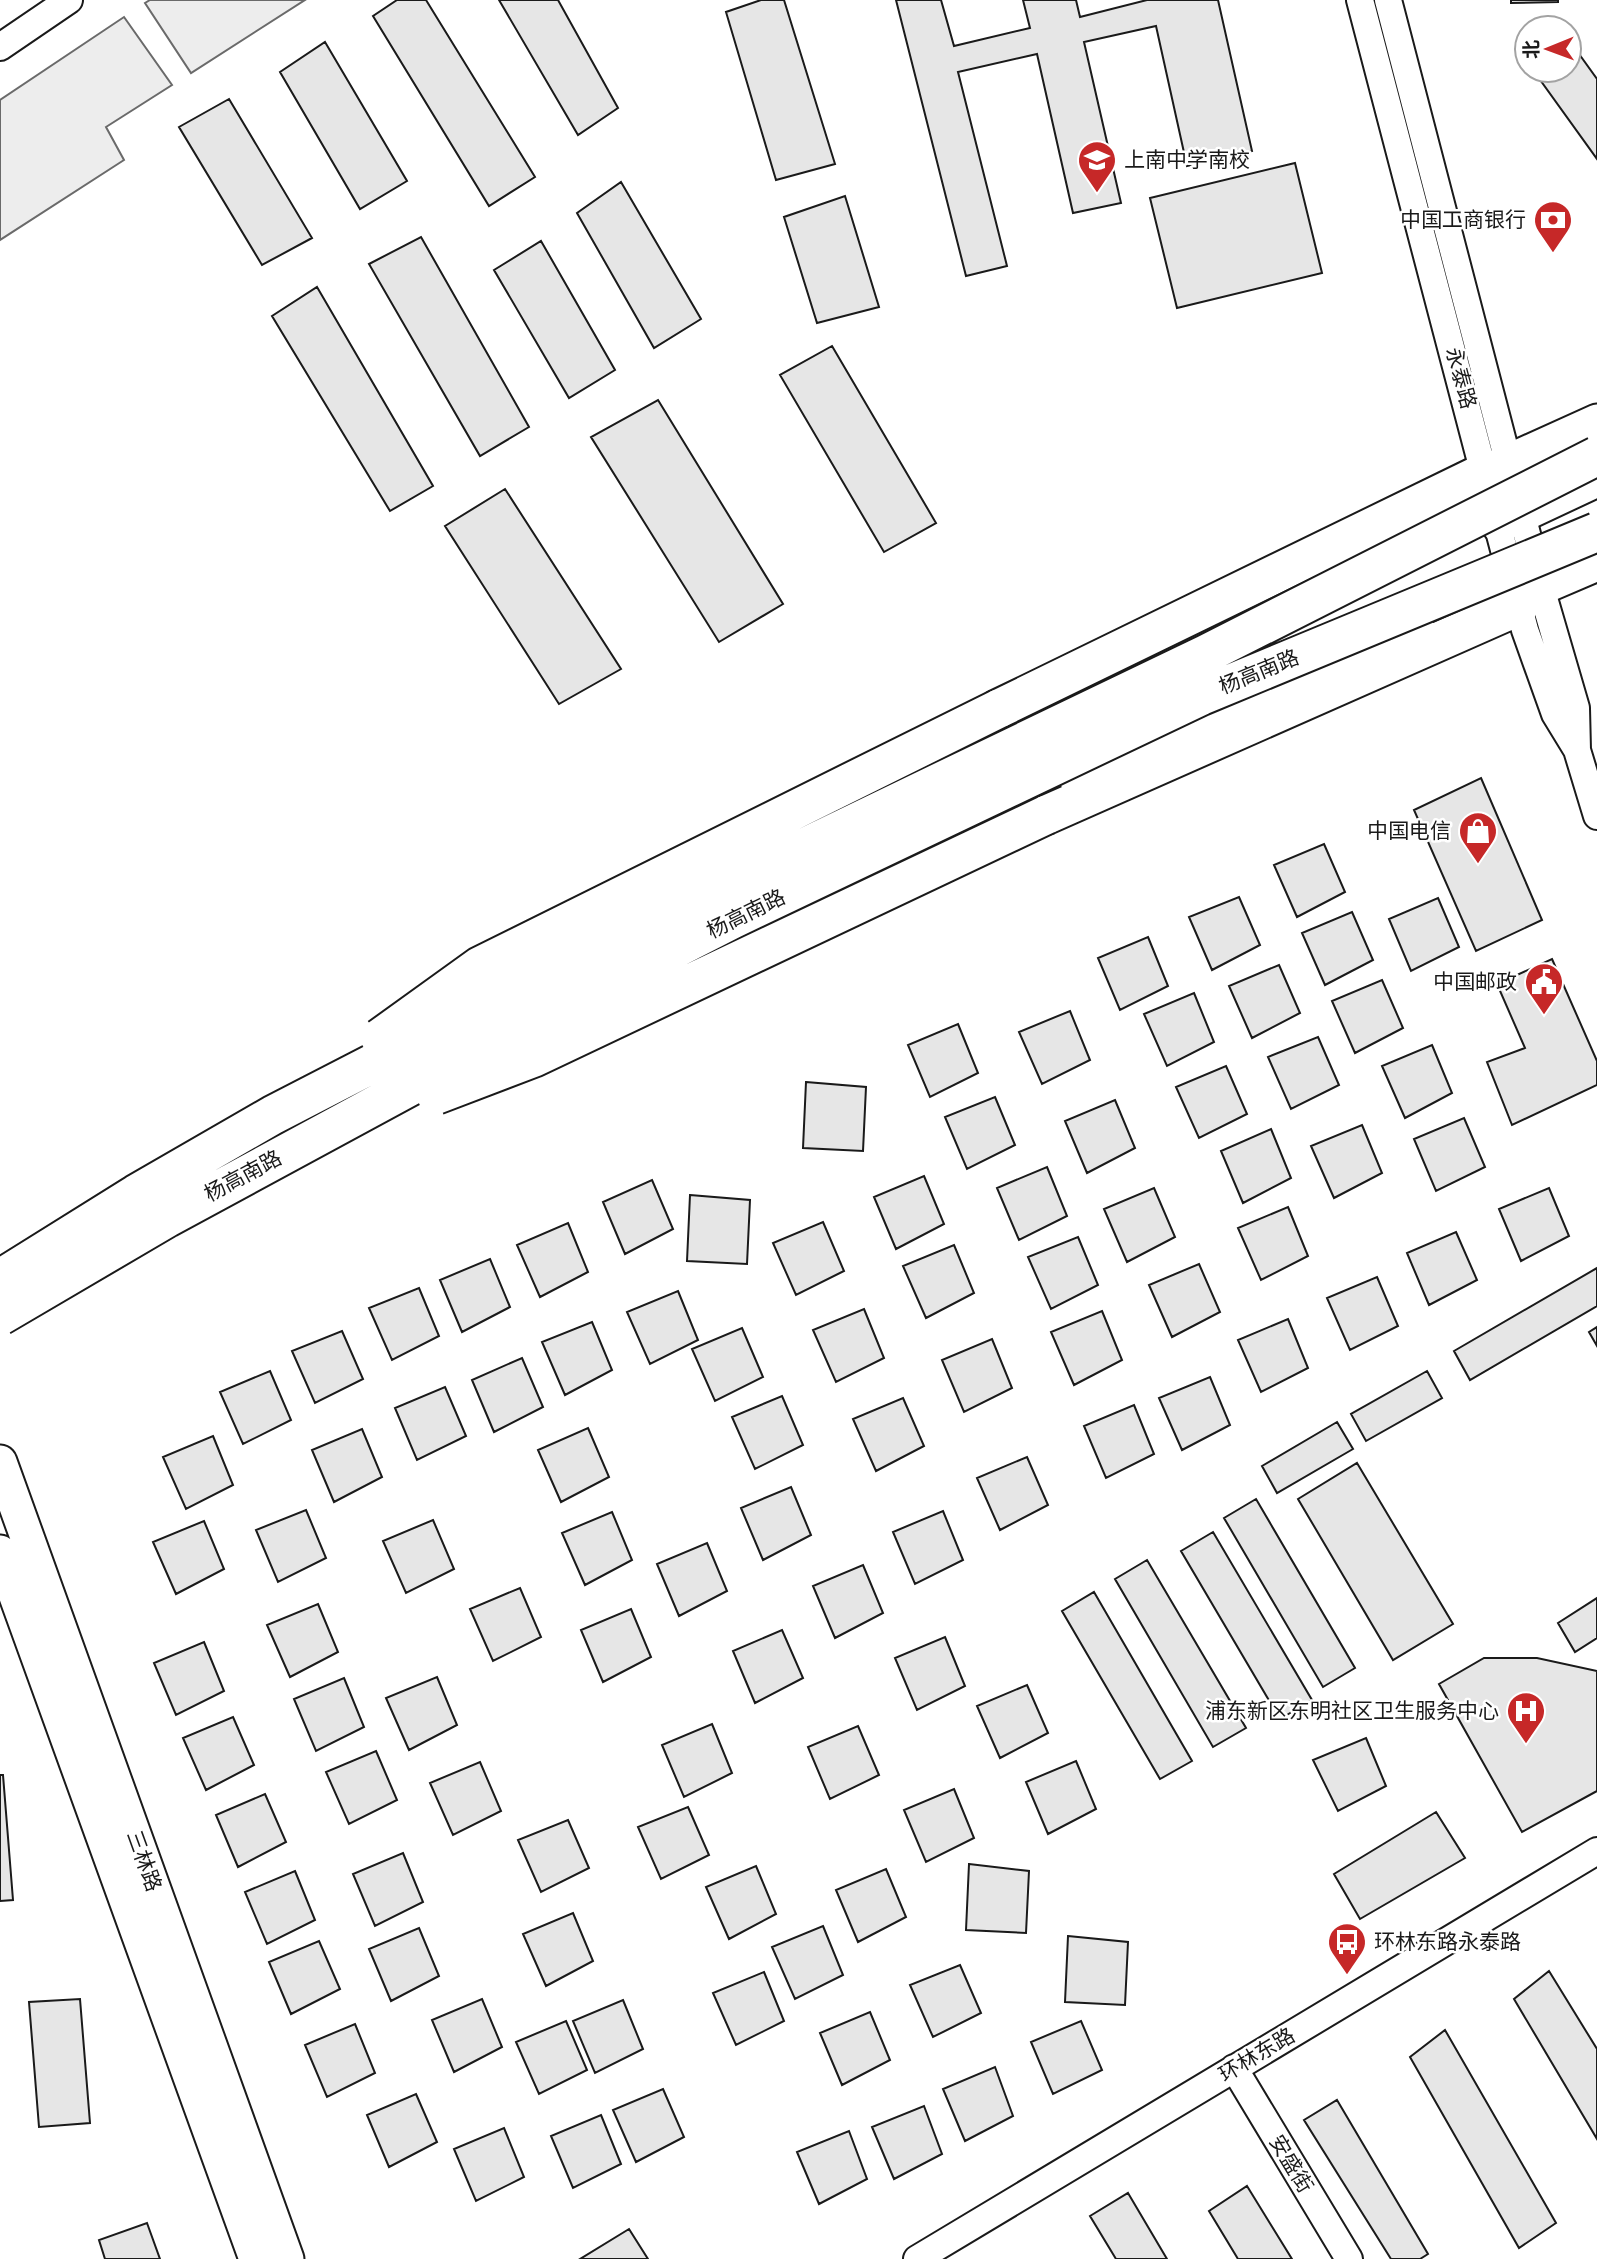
<svg xmlns="http://www.w3.org/2000/svg" width="1597" height="2259" font-family="Karla,'Noto Sans SC',sans-serif">
<style>
.built{fill:#ededed;stroke:#6a6a6a;stroke-width:2}
.building{fill:#e6e6e6;stroke:#1a1a1a;stroke-width:2}
.lines{fill:none;stroke-linecap:round;stroke-linejoin:round}
.minor-casing{stroke:#1a1a1a;stroke-width:30}
.major-casing{stroke:#1a1a1a;stroke-width:37}
.highway-casing{stroke:#1a1a1a;stroke-width:42}
.minor{stroke:#fff;stroke-width:26}
.major{stroke:#fff;stroke-width:33}
.highway{stroke:#fff;stroke-width:38}
.highway-bridge-casing{stroke:#1a1a1a;stroke-width:42;stroke-linecap:butt}
.highway-bridge{stroke:#fff;stroke-width:38}
.labels{text-anchor:middle;dominant-baseline:central;stroke-width:5;stroke-linejoin:round;paint-order:stroke}
.poi-label{font-size:21px;fill:#1a1a1a;stroke:#fff;text-anchor:end}
.street-label{font-size:21px;fill:#1a1a1a;stroke:#fff}
</style>
<rect width="100%" height="100%" fill="#fff"/>
<path class="built" d="M150 0H305L191 73 145 3Z
M124 17 172 85 106 127 124 160 0 240V100Z"/>
<path class="building" d="M397 0H426L535 177 489 206 373 16Z
M499 0H558L618 108 578 135Z
M761 0H784L835 164 776 180 726 12Z
M896 0H941L954 46 1030 28 1023 0H1076L1080 17 1147 0H1218L1252 151 1187 166 1156 26 1084 42 1121 203 1073 213 1037 54 958 72 1007 266 966 276Z
M1511 0H1558V2L1511 3Z
M1569 40 1597 79V159L1533 70H1569Z
M325 42 407 181 360 209 280 72Z
M229 99 312 238 262 265 179 127Z
M1295 163 1322 273 1177 308 1150 198Z
M621 182 701 319 654 348 577 213Z
M845 196 879 307 817 323 784 217Z
M421 237 529 427 480 456 369 264Z
M541 241 615 370 569 398 494 270Z
M317 287 433 486 390 511 272 316Z
M832 346 936 523 884 552 780 375Z
M658 400 783 604 719 642 591 437Z
M505 489 621 669 559 704 445 526Z
M1481 778 1542 920 1476 951 1414 810Z
M1324 844 1345 892 1297 917 1274 865Z
M1239 897 1260 945 1212 970 1189 917Z
M1438 898 1459 947 1411 971 1389 919Z
M1352 912 1373 960 1325 985 1302 933Z
M1148 937 1168 986 1120 1010 1098 958Z
M1552 959 1597 1061V1085L1512 1125 1487 1062 1525 1048 1497 984Z
M1279 965 1300 1013 1252 1038 1229 986Z
M1382 980 1403 1028 1355 1053 1332 1001Z
M1194 993 1214 1042 1167 1066 1144 1014Z
M1070 1011 1090 1060 1042 1084 1019 1032Z
M958 1024 978 1073 930 1097 908 1045Z
M1318 1037 1339 1085 1291 1109 1268 1057Z
M1432 1045 1452 1093 1405 1118 1382 1066Z
M1226 1066 1247 1114 1199 1138 1176 1087Z
M806 1082 866 1087 863 1151 803 1148Z
M995 1097 1015 1145 967 1169 945 1117Z
M1115 1100 1135 1148 1087 1173 1065 1121Z
M1464 1118 1485 1167 1436 1191 1414 1139Z
M1362 1125 1382 1173 1334 1198 1311 1146Z
M1271 1129 1291 1178 1243 1203 1221 1151Z
M1047 1167 1067 1216 1019 1240 997 1188Z
M924 1176 944 1224 896 1249 874 1197Z
M652 1180 673 1229 625 1254 603 1202Z
M1154 1188 1175 1237 1127 1262 1104 1209Z
M1549 1188 1569 1236 1521 1261 1499 1209Z
M690 1195 750 1200 747 1264 687 1261Z
M1288 1207 1308 1256 1261 1280 1238 1228Z
M823 1222 844 1271 796 1295 773 1243Z
M568 1223 588 1272 540 1297 517 1245Z
M1456 1232 1477 1280 1429 1305 1407 1253Z
M1078 1237 1098 1285 1051 1309 1028 1257Z
M954 1245 974 1293 926 1318 903 1266Z
M490 1259 510 1307 462 1332 440 1280Z
M1199 1264 1220 1312 1172 1337 1149 1285Z
M1597 1268V1306L1470 1380 1454 1351Z
M1377 1277 1398 1326 1350 1350 1327 1298Z
M419 1288 439 1336 392 1360 369 1308Z
M678 1291 698 1340 650 1364 627 1312Z
M864 1309 884 1358 836 1382 813 1330Z
M1102 1311 1122 1360 1074 1385 1051 1332Z
M1288 1319 1308 1368 1261 1392 1238 1340Z
M592 1322 612 1370 565 1395 542 1342Z
M1597 1327V1346L1589 1332Z
M742 1328 763 1377 715 1401 692 1349Z
M342 1331 363 1379 315 1403 292 1351Z
M992 1339 1012 1388 964 1412 942 1360Z
M522 1358 543 1407 494 1432 472 1380Z
M270 1371 291 1420 243 1444 220 1392Z
M1427 1371 1442 1398 1366 1441 1351 1414Z
M1210 1377 1230 1425 1182 1450 1159 1398Z
M445 1387 466 1436 417 1460 395 1408Z
M782 1396 803 1445 755 1469 732 1417Z
M903 1398 924 1446 876 1471 853 1419Z
M1134 1405 1154 1454 1106 1478 1084 1426Z
M1337 1422 1353 1449 1277 1493 1262 1466Z
M588 1428 609 1477 561 1502 538 1450Z
M362 1429 382 1477 334 1502 312 1450Z
M213 1436 233 1485 186 1509 163 1457Z
M1027 1457 1048 1505 1000 1530 977 1478Z
M1357 1463 1453 1624 1393 1660 1298 1499Z
M791 1487 811 1535 763 1560 741 1508Z
M1256 1499 1355 1668 1323 1687 1224 1518Z
M306 1510 326 1558 278 1582 256 1530Z
M943 1511 963 1560 915 1584 893 1532Z
M612 1512 632 1560 585 1585 562 1533Z
M433 1520 454 1569 406 1593 383 1541Z
M204 1521 224 1569 176 1594 153 1542Z
M1213 1532 1312 1700 1280 1719 1181 1551Z
M707 1543 727 1591 679 1616 657 1564Z
M1147 1560 1246 1728 1213 1747 1115 1579Z
M863 1565 883 1613 835 1638 813 1586Z
M520 1588 541 1637 493 1661 470 1609Z
M1094 1592 1192 1761 1160 1779 1062 1611Z
M1597 1598V1638L1575 1652 1558 1623Z
M318 1604 338 1652 290 1677 267 1625Z
M631 1609 651 1657 603 1682 581 1630Z
M782 1630 803 1678 755 1703 733 1651Z
M945 1637 965 1686 917 1710 895 1658Z
M204 1642 224 1691 176 1715 154 1663Z
M1484 1658H1537L1597 1671V1791L1522 1832 1439 1684Z
M437 1677 457 1725 409 1750 386 1698Z
M344 1678 364 1727 316 1751 294 1699Z
M1027 1685 1048 1733 1000 1758 977 1706Z
M233 1717 254 1765 206 1790 183 1738Z
M712 1724 732 1773 684 1797 662 1745Z
M858 1726 879 1775 830 1799 808 1747Z
M1366 1738 1386 1786 1338 1811 1313 1760Z
M376 1751 397 1800 349 1824 326 1772Z
M1076 1761 1096 1809 1048 1834 1026 1782Z
M480 1762 501 1811 453 1835 430 1783Z
M0 1775H3L13 1900 0 1901Z
M954 1789 974 1838 926 1862 904 1810Z
M265 1794 286 1842 238 1867 216 1815Z
M688 1807 709 1855 661 1879 638 1827Z
M1436 1812 1465 1858 1360 1919 1334 1874Z
M568 1820 589 1868 541 1892 518 1840Z
M403 1853 423 1902 375 1926 353 1874Z
M969 1864 1029 1871 1026 1933 966 1930Z
M756 1866 776 1914 729 1939 706 1887Z
M886 1869 906 1917 858 1942 836 1890Z
M295 1871 315 1920 267 1944 245 1892Z
M573 1913 593 1961 546 1986 523 1934Z
M823 1926 843 1975 795 1999 772 1947Z
M419 1928 439 1976 391 2001 369 1949Z
M1068 1936 1128 1942 1125 2005 1065 2002Z
M319 1941 340 1989 291 2014 269 1962Z
M960 1965 981 2013 933 2037 910 1985Z
M1549 1971 1597 2049V2139L1514 1999Z
M764 1972 784 2021 736 2045 713 1993Z
M80 1999 90 2123 39 2127 29 2002Z
M482 1999 502 2047 454 2072 432 2020Z
M623 2000 643 2049 595 2073 573 2021Z
M870 2012 890 2060 842 2085 820 2033Z
M566 2021 587 2070 539 2094 516 2042Z
M1081 2021 1102 2070 1053 2094 1031 2042Z
M355 2024 375 2073 327 2097 305 2045Z
M1445 2030 1556 2223 1519 2248 1410 2057Z
M995 2067 1013 2116 965 2141 943 2089Z
M663 2089 684 2137 636 2162 613 2110Z
M416 2094 437 2142 389 2167 367 2115Z
M1337 2100 1428 2254 1420 2259H1391L1304 2120Z
M924 2106 942 2154 894 2179 872 2127Z
M601 2115 621 2164 573 2188 551 2136Z
M504 2128 524 2177 476 2201 454 2149Z
M849 2131 867 2179 819 2204 797 2152Z
M1247 2186 1292 2259H1238L1209 2211Z
M1128 2193 1167 2259H1116L1090 2216Z
M147 2223 160 2259H105L99 2240Z
M629 2229 648 2259H580Z"/>
<g class="lines">
<defs>
<path id="minor" d="M1360 0 1525 630 1555 714 1577 750 1597 816
M1388 0 1541 588 1576 708 1577 750
M0 47 69 0
M1234 2068 1349 2259
M917 2259 1597 1851"/>
<path id="major" d="M1491 469 1597 421
M1472 498 1489 489 1508 460
M1499 526 1597 480
M1479 599 1513 583 1541 588 1597 564
M1077 781 1417 626
M0 1462 287 2259
M0 1552 256 2259"/>
<path id="highway" d="M998 709 1485 472
M1046 815 1519 606"/>
</defs>
<use href="#minor" class="minor-casing"/>
<use href="#major" class="major-casing"/>
<use href="#highway" class="highway-casing"/>
<use href="#minor" class="minor"/>
<use href="#major" class="major"/>
<use href="#highway" class="highway"/>
<defs>
<path id="highway-bridge" d="M380 1038 480 966 998 709
M436 1095 533 1058 1046 815
M0 1279 136 1194 273 1115 616 938 1206 654 1597 456
M0 1316 167 1218 481 1048 733 919 1201 696 1597 532"/>
</defs>
<use href="#highway-bridge" class="highway-bridge-casing"/>
<use href="#highway-bridge" class="highway-bridge"/>
</g>
<defs>
<symbol id="school-pin" viewBox="-11 -11 22 30"><path d="M0 17L-7.5 6A9.5 9.5 0 1 1 7.5 6Z" fill="#c62828" stroke="#fff"/><path d="M0-5L7-2L0 1L-7-2ZM-4 1L0 2.5L4 1V4Q0 6-4 4Z" fill="#fff"/></symbol>
<symbol id="bank-pin" viewBox="-11 -11 22 30"><path d="M0 17L-7.5 6A9.5 9.5 0 1 1 7.5 6Z" fill="#c62828" stroke="#fff"/><path d="M-6-4H6V4H-6ZM0-2.3a2.3 2.3 0 1 0 0 4.6a2.3 2.3 0 1 0 0-4.6Z" fill="#fff"/></symbol>
<symbol id="shop-pin" viewBox="-11 -11 22 30"><path d="M0 17L-7.5 6A9.5 9.5 0 1 1 7.5 6Z" fill="#c62828" stroke="#fff"/><path d="M-5-2.5h2.3a2.7 3.5 0 0 1 5.4 0H5L5.5 6h-11ZM-1.5-2.5h3a1.5 2.3 0 0 0-3 0Z" fill="#fff"/></symbol>
<symbol id="civic-pin" viewBox="-11 -11 22 30"><path d="M0 17L-7.5 6A9.5 9.5 0 1 1 7.5 6Z" fill="#c62828" stroke="#fff"/><path d="M-.6-6.5H3V-4.5H.6V-3L4-1V1h2V6H-6V1h2V-1L-.6-3ZM-1.2 2.5V6h2.4V2.5Z" fill="#fff"/></symbol>
<symbol id="hospital-pin" viewBox="-11 -11 22 30"><path d="M0 17L-7.5 6A9.5 9.5 0 1 1 7.5 6Z" fill="#c62828" stroke="#fff"/><path d="M-5-5h3v3.5h4V-5h3V5h-3V1.5h-4V5h-3Z" fill="#fff"/></symbol>
<symbol id="bus-pin" viewBox="-11 -11 22 30"><path d="M0 17L-7.5 6A9.5 9.5 0 1 1 7.5 6Z" fill="#c62828" stroke="#fff"/><path d="M-5-6H5V4H4V6H2V4H-2V6H-4V4H-5ZM-3.5-4V0h7V-4ZM-3.5 1.2v1.5H-2V1.2ZM2 1.2v1.5H3.5V1.2Z" fill="#fff"/></symbol>
</defs>
<g fill-rule="evenodd">
<use href="#school-pin" x="1075" y="138" width="44" height="60"/>
<use href="#bank-pin" x="1531" y="198" width="44" height="60"/>
<use href="#shop-pin" x="1456" y="809" width="44" height="60"/>
<use href="#civic-pin" x="1522" y="960" width="44" height="60"/>
<use href="#hospital-pin" x="1504" y="1689" width="44" height="60"/>
<use href="#bus-pin" x="1325" y="1920" width="44" height="60"/>
</g>
<g class="labels">
<g class="poi-label">
<text x="1124" y="160" text-anchor="start">上南中学南校</text>
<text x="1526" y="220">中国工商银行</text>
<text x="1451" y="831">中国电信</text>
<text x="1517" y="982">中国邮政</text>
<text x="1499" y="1711">浦东新区东明社区卫生服务中心</text>
<text x="1374" y="1942" text-anchor="start">环林东路永泰路</text>
</g>
<g class="street-label">
<text transform="translate(1461 378) rotate(75)">永泰路</text>
<text transform="translate(1259 672) rotate(-22)">杨高南路</text>
<text transform="translate(746 914) rotate(-26)">杨高南路</text>
<text transform="translate(243 1176) rotate(-28)">杨高南路</text>
<text transform="translate(144 1861) rotate(70)">三林路</text>
<text transform="translate(1257 2055) rotate(-31)">环林东路</text>
<text transform="translate(1291 2164) rotate(59)">安盛街</text>
</g>
</g>
<g transform="translate(1548 49) rotate(269)"><circle r="33" fill="#ffffff" stroke="#a3a3a3" stroke-width="2"/>
<path d="M0-5L12 26L0 18L-12 26Z" fill="#c62828"/>
<text y="-10" font-size="19" font-weight="bold" text-anchor="middle" fill="#1a1a1a">北</text>
</g>
</svg>
